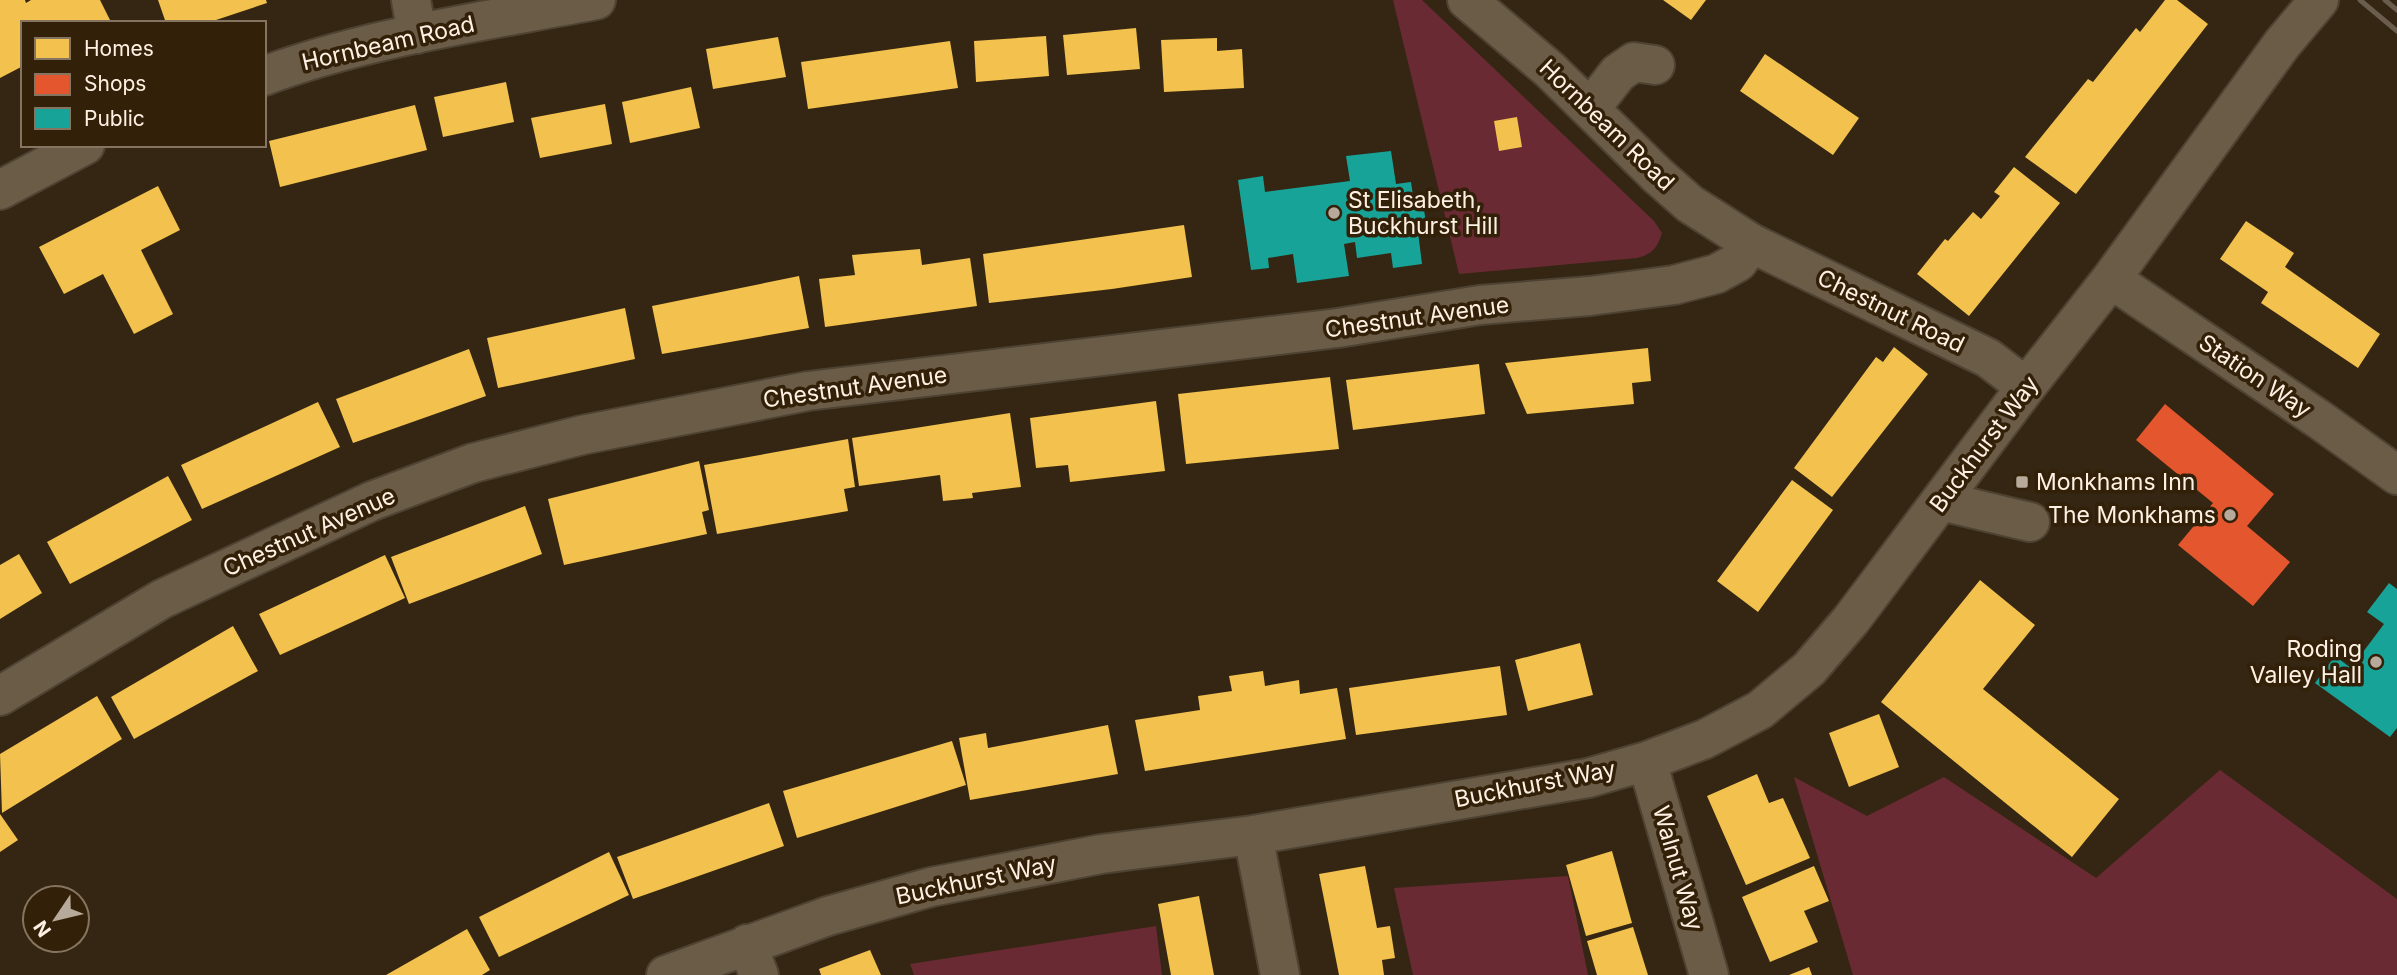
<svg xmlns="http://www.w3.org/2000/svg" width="2397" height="975" font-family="Inter,sans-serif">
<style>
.green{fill:#6a2a34}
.homes{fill:#f2c14e}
.shops{fill:#e4572e}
.public{fill:#17a398}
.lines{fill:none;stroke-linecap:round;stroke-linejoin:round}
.minor-casing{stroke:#4e4232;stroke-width:42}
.minor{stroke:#6b5c48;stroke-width:38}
.rail{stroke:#6a5d4e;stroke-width:5}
.poi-dot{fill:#b7aa9a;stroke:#332008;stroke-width:2.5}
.labels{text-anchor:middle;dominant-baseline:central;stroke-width:7;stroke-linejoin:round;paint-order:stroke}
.street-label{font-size:23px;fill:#fef1e3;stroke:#332008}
.poi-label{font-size:23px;fill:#fef1e3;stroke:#332008;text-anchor:start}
</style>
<rect width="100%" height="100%" fill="#342612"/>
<path class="green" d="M1393 0H1422L1654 221 1662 233C1657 248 1653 254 1637 258L1459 274Z
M2220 770 2397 899V975H1853L1794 777 1867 816 1944 777 2096 878Z
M1568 876 1588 975H1413L1394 888Z
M1156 926 1162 975H914L910 964Z"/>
<path class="homes" d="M0 0H25L26 3 31 0H100L111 22 23 23V66L0 78Z
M158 0H266L267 3 207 23H166Z
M1663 0H1706L1691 20Z
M2165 0H2177L2208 24 2076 194 2025 157 2088 79 2093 82 2136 28 2140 32Z
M1136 28 1140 69 1067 75 1063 35Z
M1046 36 1049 76 976 82 974 41Z
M778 37 786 77 713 89 706 49Z
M1217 38V51L1242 49 1244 88 1164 92 1161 40Z
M950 41 958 88 808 109 801 62Z
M1765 54 1859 118 1833 155 1740 91Z
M506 82 514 122 443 137 434 97Z
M691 87 700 128 630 143 622 102Z
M605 104 612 144 540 158 531 118Z
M415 105 427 150 280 187 269 141Z
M1517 117 1522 147 1499 151 1494 121Z
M2014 167 2060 203 1969 316 1917 274 1945 239 1948 241 1973 212 1981 219 2000 196 1994 192Z
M158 186 180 230 141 250 173 314 134 334 103 274 64 294 39 247Z
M2246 221 2294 253 2285 267 2380 334 2358 368 2261 303 2268 292 2220 259Z
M1184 225 1192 277 1112 289 989 303 983 254Z
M920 249 922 265 970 258 977 306 825 327 819 279 855 275 852 255Z
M799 276 809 328 662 354 652 306Z
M625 308 635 359 498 388 487 338Z
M1894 347 1928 374 1832 497 1794 468 1876 357 1883 362Z
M1648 348 1651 381 1632 383 1634 404 1527 414 1505 363Z
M469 349 486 396 353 443 336 399Z
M1479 364 1485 414 1353 430 1346 380Z
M1330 377 1339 449 1186 464 1178 394Z
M1156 401 1165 471 1070 482 1068 465 1036 468 1030 418Z
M318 402 340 447 202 509 181 465Z
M1010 413 1021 487 972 493 973 498 943 501 940 475 859 486 852 438Z
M848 439 855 487 844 489 848 511 717 534 704 465Z
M699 461 709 510 702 512 707 534 564 565 548 499Z
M168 476 192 520 70 584 47 542Z
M1792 480 1833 510 1758 612 1717 581Z
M525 506 542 554 409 604 391 557Z
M19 554 42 593 0 619V565Z
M385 555 405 598 280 655 259 614Z
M1980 580 2035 625 1983 689 2119 799 2072 857 1881 702Z
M233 626 258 671 134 739 111 697Z
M1580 643 1593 695 1528 711 1515 660Z
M1500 666 1507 715 1356 735 1349 688Z
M1263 671 1265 686 1299 680 1300 694 1337 688 1346 739 1145 771 1135 720 1200 710 1198 696 1232 691 1229 676Z
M97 696 122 739 2 813 0 754Z
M1879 714 1899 767 1849 787 1829 733Z
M1108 725 1118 774 970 800 959 738 986 733 988 748Z
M952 741 966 785 797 838 783 791Z
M1757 774 1769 803 1783 798 1810 858 1746 885 1707 796Z
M769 803 784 846 633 899 617 857Z
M0 814 18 840 0 852Z
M1612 851 1632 923 1586 936 1566 865Z
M609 852 629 895 499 957 479 917Z
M1365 866 1377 928 1390 926 1395 958 1382 960 1384 975H1339L1319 874Z
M1814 866 1829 901 1804 911 1818 942 1770 962 1742 897Z
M1199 896 1214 975H1171L1158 904Z
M1633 927 1648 975H1597L1587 941Z
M467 929 490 970 482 975H386Z
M870 950 881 975H821L819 969Z
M1809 967 1812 975H1789Z"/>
<path class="shops" d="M2165 404 2274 494 2247 526 2290 562 2253 606 2178 545 2213 503 2136 440Z"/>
<path class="public" d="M1391 151 1396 184 1411 182 1413 196 1422 195 1427 231 1418 232 1422 264 1393 268 1391 253 1357 258 1355 242 1344 244 1349 276 1297 283 1293 254 1268 258 1269 268 1251 270 1238 180 1263 176 1265 192 1350 181 1346 156Z
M2389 583 2397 589V728L2390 737 2315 683 2335 656 2351 668 2384 624 2367 612Z"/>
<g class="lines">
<defs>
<path id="minor" d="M411 0 417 34
M1467 0 1550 70 1657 175 1690 204 1751 243 1988 358 2026 387
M264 76C368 37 487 21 596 0
M1590 109 1618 73 1634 62 1655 65
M0 190 85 145
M2111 279 2320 420 2397 475
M1941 501 2030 522
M0 696 162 599 372 501 473 463 582 435 808 391 1338 328 1480 305 1590 296 1674 285 1716 274 1738 262 1751 243
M1647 761 1709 975
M1253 835 1280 975
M747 944 759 975
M666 975 828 916 931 887 1101 854 1253 835 1588 778 1647 761 1705 739 1760 710 1809 669 1851 620 2026 387 2111 279 2282 44 2319 0"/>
</defs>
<use href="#minor" class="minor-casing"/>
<use href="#minor" class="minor"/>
<path class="rail" d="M2360 0 2397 31
M2385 0 2397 10"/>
</g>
<g class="poi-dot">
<circle cx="1334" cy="213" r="7"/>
<rect x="2015" y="475" width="14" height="14" rx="3.5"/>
<circle cx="2230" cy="515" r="7"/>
<circle cx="2376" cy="662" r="7"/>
</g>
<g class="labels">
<g class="street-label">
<text transform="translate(388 43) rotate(-13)">Hornbeam Road</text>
<text transform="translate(1607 125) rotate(44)">Hornbeam Road</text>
<text transform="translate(1891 311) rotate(26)">Chestnut Road</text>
<text transform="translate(1417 317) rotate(-8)">Chestnut Avenue</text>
<text transform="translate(2255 376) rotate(34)">Station Way</text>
<text transform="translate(855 387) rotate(-8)">Chestnut Avenue</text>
<text transform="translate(1984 444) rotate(-53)">Buckhurst Way</text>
<text transform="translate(309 532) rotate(-24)">Chestnut Avenue</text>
<text transform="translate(1535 784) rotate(-11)">Buckhurst Way</text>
<text transform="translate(1678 868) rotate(74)">Walnut Way</text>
<text transform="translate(976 880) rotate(-12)">Buckhurst Way</text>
</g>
<g class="poi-label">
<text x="1348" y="200">St Elisabeth,<tspan x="1348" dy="26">Buckhurst Hill</tspan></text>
<text x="2036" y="482">Monkhams Inn</text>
<text x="2216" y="515" text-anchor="end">The Monkhams</text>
<text x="2362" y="649" text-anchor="end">Roding<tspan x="2362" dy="26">Valley Hall</tspan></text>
</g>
</g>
<rect x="21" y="21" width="245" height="126" fill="#332008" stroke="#847460" stroke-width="2"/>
<rect x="35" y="38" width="35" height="21" fill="#f2c14e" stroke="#847460" stroke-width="2"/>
<text x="84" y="56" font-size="21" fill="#fef1e3">Homes</text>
<rect x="35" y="74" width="35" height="21" fill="#e4572e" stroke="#847460" stroke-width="2"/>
<text x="84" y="91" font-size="21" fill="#fef1e3">Shops</text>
<rect x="35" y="108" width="35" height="21" fill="#17a398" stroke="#847460" stroke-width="2"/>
<text x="84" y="126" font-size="21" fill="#fef1e3">Public</text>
<g transform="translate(56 919) rotate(235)"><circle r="33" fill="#332008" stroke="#847460" stroke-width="2"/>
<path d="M0-5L12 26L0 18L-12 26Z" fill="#b7aa9a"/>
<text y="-10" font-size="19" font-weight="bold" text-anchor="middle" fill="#fef1e3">N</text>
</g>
</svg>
